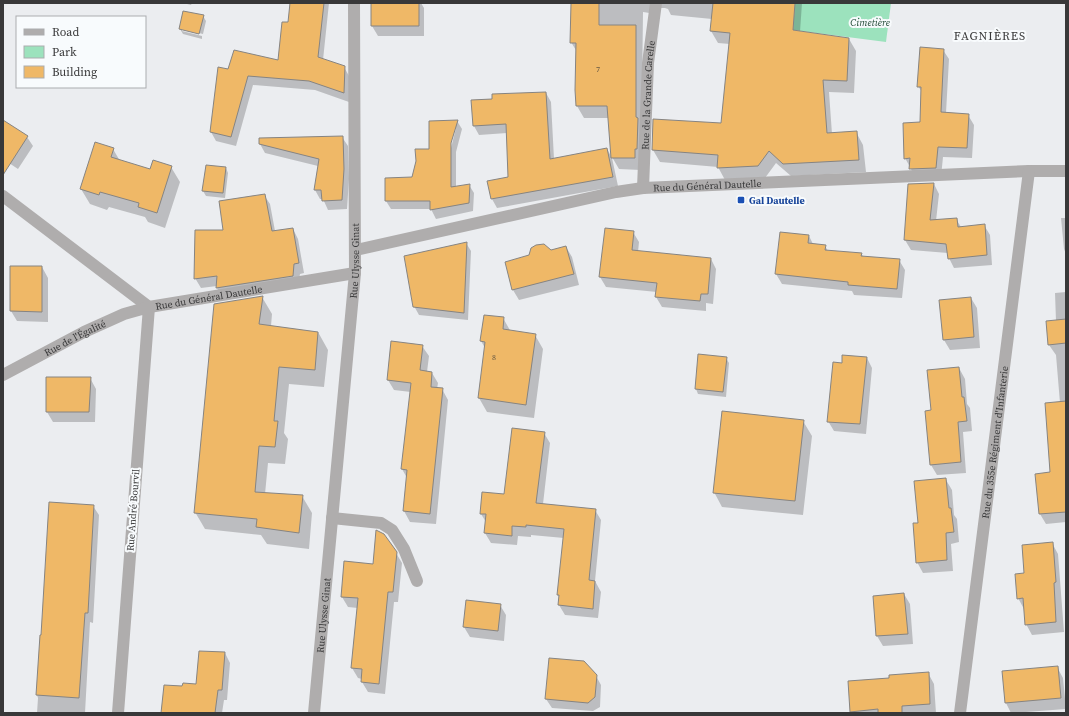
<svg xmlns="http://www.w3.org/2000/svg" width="1069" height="716" font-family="'Source Serif 4',serif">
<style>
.green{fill:#9ce2bd}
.shadow{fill:#0003;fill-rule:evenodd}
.building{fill:#efb867;stroke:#868482}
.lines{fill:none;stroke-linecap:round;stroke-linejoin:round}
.street{stroke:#afadad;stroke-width:12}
.transit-dot{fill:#1a4fb4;stroke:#f8fbfd;stroke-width:1.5}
.labels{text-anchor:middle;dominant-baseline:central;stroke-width:4;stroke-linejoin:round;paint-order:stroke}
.number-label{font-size:8px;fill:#665844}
.park-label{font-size:10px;font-style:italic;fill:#1e4733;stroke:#f8fbfd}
.street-label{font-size:10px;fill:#383839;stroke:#f8fbfd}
.transit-label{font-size:10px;font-weight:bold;fill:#164399;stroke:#f8fbfd;text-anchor:start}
.quarter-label{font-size:12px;letter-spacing:1px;fill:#383839;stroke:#f8fbfd}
</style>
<rect width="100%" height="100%" fill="#ebedf0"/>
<path class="green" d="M795 3H891L886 42 793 30Z"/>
<path class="shadow" d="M183 3H192L191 5Z
M291 3H329L323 60 344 67 349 76V102L315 90 253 85 236 146 216 141 211 132 229 70 279 61 289 23Z
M372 3H421L424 8V36H378L372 26Z
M572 3H802L800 32 849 39 856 51 854 93 829 92 832 134 856 132 863 145 866 172 791 176 776 163 765 178 725 180 718 167 660 162 653 150 722 124 730 44 718 43 711 31 712 19 671 15 668 9 665 8H660L656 14 643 12 641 170 619 169 612 157 609 118H584L577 106V52L571 42Z
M203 16 206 21 203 34 182 29V31L202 36V39L183 34 180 29Z
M943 50 949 59 946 113 968 115 974 125 972 158 943 157 941 177 916 178 905 158 921 123 922 92 918 86Z
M546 93 551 102 554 159 607 149 612 158 618 186 497 208 492 199 509 178 507 133 479 135 474 126 472 101Z
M3 121 27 137 33 146 18 169 3 159Z
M457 121 462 129 456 152V187L469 185 474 193 473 211 436 219 431 209H391L386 201 413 178 417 161 430 150ZM454 128H456L451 148H449Z
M342 137 348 146 349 179 347 209 328 210 323 199H320L315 190 318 166 265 153 260 144Z
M113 149 120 161 150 170 171 167 180 182 165 228 148 222 145 217 109 207 107 210 90 204 81 189Z
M226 168 228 173 225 198 206 196 203 191Z
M934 184 939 194 936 221 956 219 961 227 984 225 990 235 992 265 954 268 949 258 948 253 911 250 905 240 909 185Z
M264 195 270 204 275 231 293 229 298 239 304 273 300 274 298 285 222 298 217 288V286L201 288 195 278 224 231Z
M1061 218H1066V254L1064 249Z
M633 232 639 242 638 252 711 259 716 269 713 304 706 303V311L662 307 656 297 657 292 606 287 600 277Z
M781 233 809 236 813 244 825 246 828 251 861 254 864 257 899 260 905 270 902 298 854 295 852 291 782 284 776 274Z
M466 243 471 251 468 320 419 315 414 306Z
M566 247 572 257 579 285 519 300 513 290 530 256Z
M42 267 48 278V322L17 321 11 311Z
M1066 292V522L1046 524 1040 514 1051 473 1060 403 1056 355 1049 345 1047 322 1056 321 1055 293Z
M262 297 272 314 271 326 318 332 328 350 324 387 289 384 284 433 288 439 285 464 268 463 265 494 302 496 312 513 309 549 267 544 261 535 205 529 195 512Z
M971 298 977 308 980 348 950 350 944 340Z
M503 318 511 332 535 335 543 349 534 418 487 412 479 398 485 348 481 341Z
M422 346 429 356 427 372 432 373 438 383 437 389H442L448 400 436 524 410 522 404 511 407 478 402 469 411 392 394 390 388 380Z
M726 358 729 363 726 397 698 394 696 389Z
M867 358 872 368 866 434 834 431 828 421 843 364Z
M959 368 965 379 967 404 970 408 972 431 963 432 966 473 937 475 931 465 926 412 932 411Z
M90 378 96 389 95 422H53L47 412Z
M803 421 812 436 803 515 722 507 714 492Z
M544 433 550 443 543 504 595 510 601 520 595 581 601 592 598 618 565 615 559 605 560 598 558 595 564 538 531 535V537L518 536 517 545 491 543 485 533 486 522 481 514 505 495Z
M946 480 952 490 954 515 957 519 959 542 951 544 953 571 923 573 917 562 919 523Z
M93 506 99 515 93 623 90 622 85 713H37L38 698 37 695 41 636Z
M1052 543 1058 554 1064 632 1032 635 1026 624 1025 609H1024L1018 598 1025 574Z
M396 553 402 563 398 602H394L385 694 368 692 362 682V679L358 678 352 668 358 608 348 607 342 597 373 565Z
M904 594 910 604 913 644 883 646 877 636 874 597Z
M500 605 506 615 504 641 470 637 464 627Z
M225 653 230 663 227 700H224L222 713H162L183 687 197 685Z
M550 659 596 676 601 685 600 707 593 711 552 708 546 699Z
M1057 667 1063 678 1066 709 1011 713 1006 703 1003 672Z
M928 673 934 684 936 713H851V711L890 679Z"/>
<path class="building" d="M290 3H324L318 57 345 66 344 93 309 81 248 76 231 137 210 132 218 67 228 69 234 50 278 60 282 22H288Z
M371 3H419V26H371Z
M571 3H599V25H636V117L638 118 637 149H635V158H611L607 106H576L575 90 576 43H570Z
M713 3H795L793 30 849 38 847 81 823 80 827 133 857 131 859 160 783 164 769 151 758 166 717 168 718 155 652 150 653 119 721 123 730 33 710 31Z
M183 11 204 15 199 34 179 29Z
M920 47 944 49 941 112 969 114 967 148 938 147 936 168 909 169 910 158 904 159 903 123 920 122 921 87H917Z
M546 92 550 159 607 148 613 177 491 199 487 181 508 177 506 124 473 126 471 100 492 99V94Z
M3 120 28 136 3 175Z
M458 120 451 143V187L470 184 469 203 430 210V201H385V178L412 177 416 161 415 149H429V121Z
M343 136 344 169 342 200 322 201 321 190H314L319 159 259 144V138Z
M95 142 114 148 111 157 150 169 153 160 172 166 157 213 138 207 139 203 100 192 99 195 80 189Z
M206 165 226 167 223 193 202 191Z
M934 183 930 220 957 218 958 227 985 224 987 255 948 259 946 244 904 240 908 184Z
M265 194 272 231 293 228 299 263 294 264 293 276 216 288 217 276 194 279 195 230H223L219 201Z
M605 228 634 231 632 250 711 258 708 294H701L700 301 655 297 657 283 599 277Z
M780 232 809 235 808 243 826 245 825 250 862 253 861 256 900 259 897 289 848 285V282L775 274Z
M467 242 464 313 413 307 404 256Z
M544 244 551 250 566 246 574 274 512 290 505 262 529 255 531 248 536 245Z
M10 266H42V312L10 311Z
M263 296 259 324 318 332 315 370 279 367 274 421H278L275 447 259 446 255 492 303 495 299 533 256 527 257 519 194 513 214 304Z
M971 297 974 337 943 340 939 300Z
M484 315 504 317 503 329 536 334 526 405 478 398 485 342 480 341Z
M1066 319V343L1048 345 1046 321Z
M391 341 423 345 420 370 432 372 431 387 443 388 430 514 403 511 407 470 401 469 411 383 387 380Z
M698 354 727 357 723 392 695 389Z
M842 355 867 357 860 424 827 422 833 362 842 363Z
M959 367 962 397H964L967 421 958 422 961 462 930 465 925 411 931 410 927 370Z
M46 377H91L89 412H46Z
M1066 401V512L1039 514 1035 474 1050 472 1045 403Z
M722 411 804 420 795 501 713 493Z
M512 428 545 432 536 503 596 509 589 580 595 581 593 609 558 605 559 595H557L564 529 526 525V527L512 526V536L484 533 486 514H480L482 492 504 494Z
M946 478 949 508H951L954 532 946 533 947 560 916 563 913 523H918L914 481Z
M49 502 94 505 88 613H85L79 698 36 695 40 635H41Z
M376 530 384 534 397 552 393 592H388L379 684 361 682 362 669 351 668 358 598 341 597 344 561 373 564Z
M1053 542 1056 582 1054 583 1056 622 1025 625 1023 598 1017 599 1015 574 1024 573 1022 545Z
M904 593 908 634 876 636 873 596Z
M466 600 501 604 498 631 463 627Z
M199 651 225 652 222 690H218L215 713H161L164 685 182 686 183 683 196 684Z
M549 658 584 661 597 675 595 697 588 703 545 699Z
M1058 666 1061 698 1005 703 1002 671Z
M929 672 930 704 902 706V713H878V709L850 712 848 681 889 678V675Z"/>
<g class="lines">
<g class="street">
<path id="s1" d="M643 188 648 63 656 3"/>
<path id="s2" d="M3 196 149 307 355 273"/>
<path id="s3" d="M356 250 616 192 643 188 1029 171H1066"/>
<path id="s4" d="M3 375 84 332 124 314 149 307 118 713"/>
<path d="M332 518 381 523 392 530 404 549 417 581"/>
<path id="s5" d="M314 713 355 273 354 3"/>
<path id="s6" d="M960 713 1029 171"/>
</g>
</g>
<rect class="transit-dot" x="737" y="196" width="8" height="8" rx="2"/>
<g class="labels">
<g class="number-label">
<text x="598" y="69">7</text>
<text x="494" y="357">8</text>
</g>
<g class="park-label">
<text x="870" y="22">Cimetière</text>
</g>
<g class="street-label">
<text stroke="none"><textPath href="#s1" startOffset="93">Rue de la Grande Carelle</textPath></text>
<text stroke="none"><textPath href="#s3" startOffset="358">Rue du Général Dautelle</textPath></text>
<text stroke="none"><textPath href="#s5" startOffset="454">Rue Ulysse Ginat</textPath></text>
<text stroke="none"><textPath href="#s2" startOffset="244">Rue du Général Dautelle</textPath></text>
<text stroke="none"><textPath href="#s4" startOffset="81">Rue de l'Égalité</textPath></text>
<text stroke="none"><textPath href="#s6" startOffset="273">Rue du 355e Régiment d'Infanterie</textPath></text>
<text transform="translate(133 510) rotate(-86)">Rue André Bourvil</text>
<text stroke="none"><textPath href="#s5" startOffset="98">Rue Ulysse Ginat</textPath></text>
</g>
<g class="transit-label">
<text x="749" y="200">Gal Dautelle</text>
</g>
<g class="quarter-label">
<text x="990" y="36">FAGNIÈRES</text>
</g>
</g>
<rect width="1069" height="716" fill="none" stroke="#383839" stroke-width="8"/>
<rect x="16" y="16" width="130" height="72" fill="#f8fbfd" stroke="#abadaf"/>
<rect x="24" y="29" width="20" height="6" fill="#afadad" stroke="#abadaf"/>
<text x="52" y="36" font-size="12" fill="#383839">Road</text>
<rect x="24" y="46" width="20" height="12" fill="#9ce2bd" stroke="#abadaf"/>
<text x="52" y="56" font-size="12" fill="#383839">Park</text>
<rect x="24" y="66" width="20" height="12" fill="#efb867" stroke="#abadaf"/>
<text x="52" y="76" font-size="12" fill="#383839">Building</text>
</svg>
